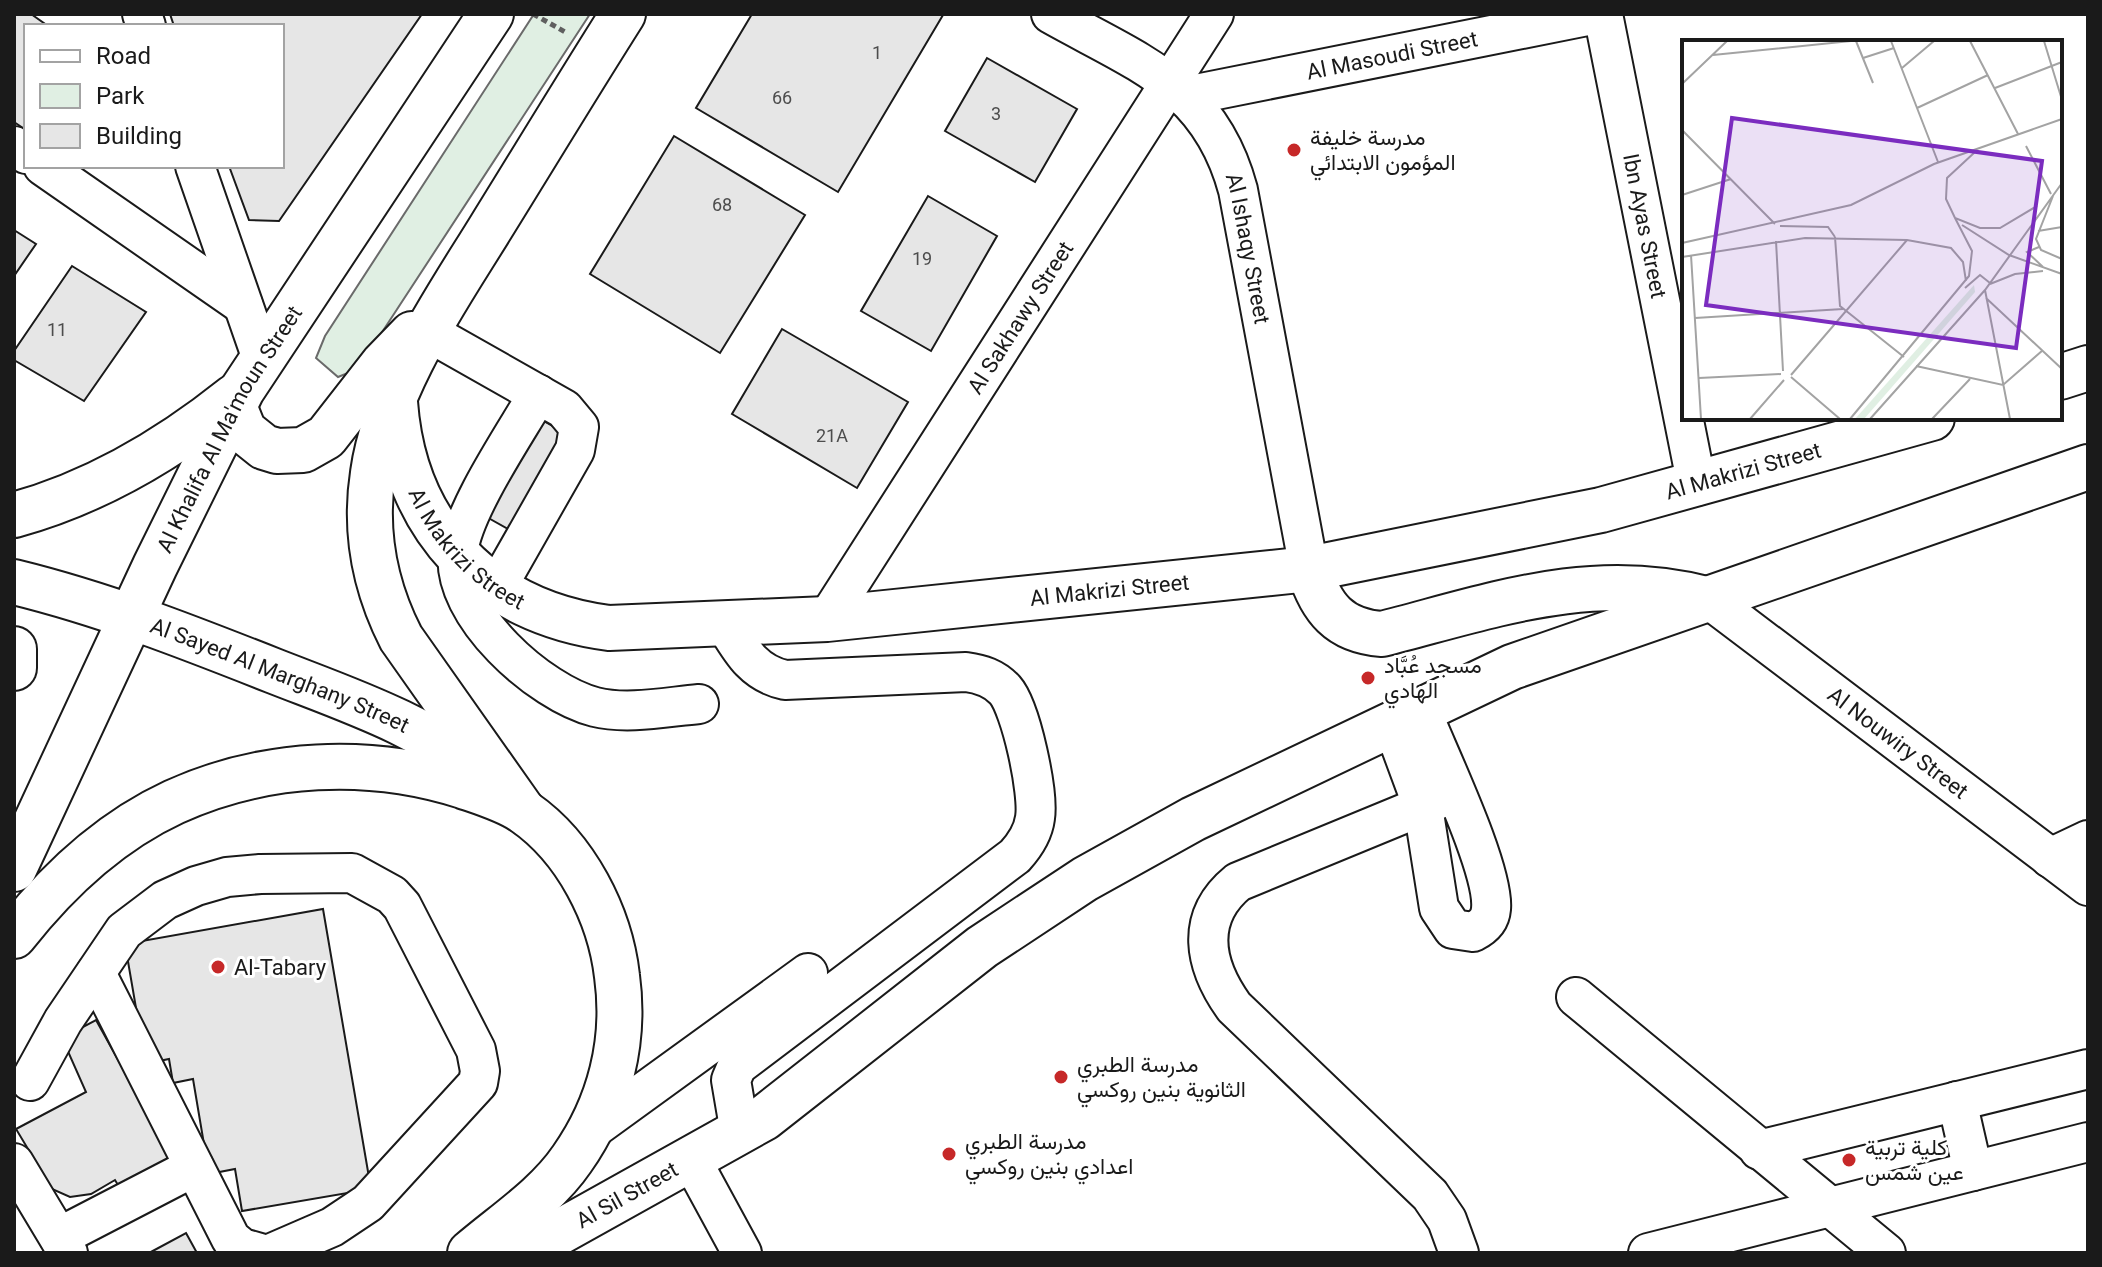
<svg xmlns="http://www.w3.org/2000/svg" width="2102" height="1267" font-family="Roboto,Vazirmatn,sans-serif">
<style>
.green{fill:#e0efe3;stroke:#6a6a6a;stroke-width:2}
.building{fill:#e6e6e6;stroke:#1a1a1a;stroke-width:2}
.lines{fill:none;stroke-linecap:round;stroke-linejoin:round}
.minor-casing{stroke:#1a1a1a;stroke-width:42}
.major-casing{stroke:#1a1a1a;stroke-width:48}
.path{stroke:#5f5f5f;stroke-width:5;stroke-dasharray:6 4;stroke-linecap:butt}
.minor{stroke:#fff;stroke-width:38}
.major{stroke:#fff;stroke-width:44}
.poi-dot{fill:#c62828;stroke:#fff;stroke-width:3}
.labels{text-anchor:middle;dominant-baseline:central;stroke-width:6;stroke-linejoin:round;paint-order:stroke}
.number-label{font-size:18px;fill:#4d4d4d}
.street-label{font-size:22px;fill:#1a1a1a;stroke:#fff}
.poi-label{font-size:22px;fill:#1a1a1a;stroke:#fff;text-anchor:start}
.inset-road{fill:none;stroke:#a3a3a3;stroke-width:2}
.view{fill:#7b2cbf;fill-opacity:0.15;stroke:#7b2cbf;stroke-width:4}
.inset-edge{fill:none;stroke:#1a1a1a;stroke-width:4}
</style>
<rect width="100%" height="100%" fill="#fff"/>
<path class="green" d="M534 14H590L358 369 338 377 316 358 325 336Z"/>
<path class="building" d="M14 14H31L48 26H26V130L14 122Z
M170 14H422L279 221 249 220 229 166H282V26H174Z
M752 14 943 15 838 192 696 108Z
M987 58 1077 109 1035 182 945 131Z
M674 136 805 215 720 353 590 274Z
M928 196 997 236 931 351 861 311Z
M14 230 36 244 14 276Z
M72 266 146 312 84 401 14 360V351Z
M782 329 908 402 857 488 732 414Z
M540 419 572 437 515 533 483 515Z
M323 909 371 1189 242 1211 235 1169 209 1174 193 1079 173 1083 169 1059 154 1062 149 1035 141 1037 125 944Z
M96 1020 177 1166 124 1195 115 1180 91 1194 70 1197 52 1189 16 1129 86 1092 62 1038Z
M186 1233 197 1253H149Z"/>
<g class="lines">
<defs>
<g id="minor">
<path d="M142 14 146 26"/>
<path id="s1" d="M1051 14C1138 63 1210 85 1238 190L1309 569"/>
<path id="s2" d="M1603 14 1697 486"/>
<path id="s3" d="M1186 96 1597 14"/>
<path d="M14 146 26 154"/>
<path d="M43 166 243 305"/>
<path d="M195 166 261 356"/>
<path d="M428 332 564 409 579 427 575 450 496 589"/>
<path d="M538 394C515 434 464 508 458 552 450 614 540 693 595 707 627 715 666 707 699 704"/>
<path id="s4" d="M1710 600 2088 886"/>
<path id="s5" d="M827 619 1214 14"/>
<path d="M725 624C741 650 753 673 785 680L966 672C981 674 994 678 1005 690 1021 708 1039 793 1035 818 1033 833 1025 845 1015 856L737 1066 731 1080 740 1133"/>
<path d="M1392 723 1423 807 1439 908 1453 929 1473 932C1483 927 1490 921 1491 909 1495 870 1437 751 1421 710"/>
<path d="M1454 793 1238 882C1194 918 1204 965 1234 1007L1430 1195 1447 1220 1459 1253"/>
<path d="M2050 858 2088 840"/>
<path d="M96 973 231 1239 242 1248 260 1253"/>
<path d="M1576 997 1886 1253"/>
<path d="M30 1081 63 1021 124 931 165 900 196 886 227 877 260 874 352 873 392 895 402 906 476 1050 480 1071 478 1083 368 1203 332 1227 272 1253"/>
<path d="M1957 1101 1973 1171"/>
<path d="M590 1131 808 973"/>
<path d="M1759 1150 2088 1069"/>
<path d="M692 1161 742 1253"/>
<path d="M14 1163 68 1253"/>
<path d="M59 1237 194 1167"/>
<path d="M1648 1253 2088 1142"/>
</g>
<g id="major">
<path d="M2060 377 2088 368"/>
<path id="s6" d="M395 402C404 527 485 612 609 628L827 619 1309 569 1601 510 1932 418"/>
<path d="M234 406 244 431 264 447 277 451 303 450 326 437 383 364 412 334"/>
<path d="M14 515C95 493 169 449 234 397"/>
<path d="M1309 569C1321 608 1339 631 1382 634 1492 606 1591 569 1706 599"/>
<path id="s7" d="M14 582C104 604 188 637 274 671 348 700 425 725 486 777"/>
<path d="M14 649V668"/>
<path d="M523 811 401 638C374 585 364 531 373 473 385 387 446 300 491 227 535 156 578 85 623 14"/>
<path id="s8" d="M14 869 155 566 242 390 491 14"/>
<path d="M14 936C58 880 109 832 174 802 264 761 369 756 463 786 483 793 507 800 524 812 576 848 610 915 617 976 626 1041 610 1105 572 1159 546 1197 505 1223 470 1253"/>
<path id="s9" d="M522 1253 764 1118 982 947 1085 879 1193 819 1512 667 2088 467"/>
</g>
</defs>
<use href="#minor" class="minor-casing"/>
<use href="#major" class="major-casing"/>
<path class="path" d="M533 14 567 33"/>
<use href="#minor" class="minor"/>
<use href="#major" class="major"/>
</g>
<g class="poi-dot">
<circle cx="1294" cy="150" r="8"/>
<circle cx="1368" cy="678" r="8"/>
<circle cx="218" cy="967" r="8"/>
<circle cx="1061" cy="1077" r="8"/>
<circle cx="949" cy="1154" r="8"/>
<circle cx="1849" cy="1160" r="8"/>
</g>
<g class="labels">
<g class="number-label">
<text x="877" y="52">1</text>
<text x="782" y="97">66</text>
<text x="996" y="113">3</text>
<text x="722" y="204">68</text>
<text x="922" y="258">19</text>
<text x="57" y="329">11</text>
<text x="832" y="435">21A</text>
</g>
<g class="street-label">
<text stroke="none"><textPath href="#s3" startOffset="210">Al Masoudi Street</textPath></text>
<text stroke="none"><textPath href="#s2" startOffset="216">Ibn Ayas Street</textPath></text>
<text stroke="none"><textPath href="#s1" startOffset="326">Al Ishaqy Street</textPath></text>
<text stroke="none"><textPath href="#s5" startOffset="358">Al Sakhawy Street</textPath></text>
<text stroke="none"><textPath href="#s8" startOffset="490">Al Khalifa Al Ma'moun Street</textPath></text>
<text stroke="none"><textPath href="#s6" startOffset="1488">Al Makrizi Street</textPath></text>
<text stroke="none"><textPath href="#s6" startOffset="170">Al Makrizi Street</textPath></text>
<text stroke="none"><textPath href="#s6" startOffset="842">Al Makrizi Street</textPath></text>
<text stroke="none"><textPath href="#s7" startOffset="282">Al Sayed Al Marghany Street</textPath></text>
<text stroke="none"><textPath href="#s4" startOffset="236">Al Nouwiry Street</textPath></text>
<text stroke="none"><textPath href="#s9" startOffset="120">Al Sil Street</textPath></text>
</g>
<g class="poi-label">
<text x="1310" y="137">مدرسة خليفة<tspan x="1310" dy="25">المؤمون الابتدائي</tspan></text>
<text x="1384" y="665">مسجد عُبَّاد<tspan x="1384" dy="25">الهادي</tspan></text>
<text x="234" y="967">Al-Tabary</text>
<text x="1077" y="1064">مدرسة الطبري<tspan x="1077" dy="25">الثانوية بنين روكسي</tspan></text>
<text x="965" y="1141">مدرسة الطبري<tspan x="965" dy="25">اعدادي بنين روكسي</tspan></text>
<text x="1865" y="1147">كلية تربية<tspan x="1865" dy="25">عين شمس</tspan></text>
</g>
</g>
<g transform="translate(1682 40)">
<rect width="380" height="380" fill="#fff"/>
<path d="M292 245 293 252 182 379H173Z" fill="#e0efe3"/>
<path class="inset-road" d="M174 1 191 43M209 1 256 122M288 1 336 94M362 1 380 60M31 15 169 1M181 18 212 8M220 28 252 1M0 44 45 1M313 48 380 22M235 68 306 35M0 90 93 184M344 106 369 154M293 112 265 138 264 159 273 178 298 188H318L355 166M0 155 49 139M371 156 354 199 359 210 380 219M280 185 327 215 380 234M98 186 146 187 153 197M356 191 380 187M153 197 158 266 222 317M94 201 101 331M0 203 169 165 252 124 380 79M357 207 345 212 361 227M9 215 19 379M0 217 123 198 225 200 269 208 281 222 284 241M308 244 333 234 361 231M283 248 298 235 308 243M303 250 328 379M304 258 380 329M13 278 161 269M234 326 321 345 361 310M109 335 225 200M109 337 158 379M17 338 99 334M68 379 102 340M168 379 287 236 290 211 273 178M188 379 303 250 380 143M250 379 288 339"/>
<path class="view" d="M50 78 360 121 334 308 24 265Z"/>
<rect width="380" height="380" class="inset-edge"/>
</g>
<rect width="2102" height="1267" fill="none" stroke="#1a1a1a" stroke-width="32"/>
<rect x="24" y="24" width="260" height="144" fill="#ffffff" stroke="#a3a3a3" stroke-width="2"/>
<rect x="40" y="50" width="40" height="12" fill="#ffffff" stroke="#a3a3a3" stroke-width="2"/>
<text x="96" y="64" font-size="24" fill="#1a1a1a">Road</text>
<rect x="40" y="84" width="40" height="24" fill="#e0efe3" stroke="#a3a3a3" stroke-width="2"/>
<text x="96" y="104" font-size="24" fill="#1a1a1a">Park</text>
<rect x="40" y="124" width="40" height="24" fill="#e6e6e6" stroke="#a3a3a3" stroke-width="2"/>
<text x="96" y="144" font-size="24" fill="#1a1a1a">Building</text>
</svg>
